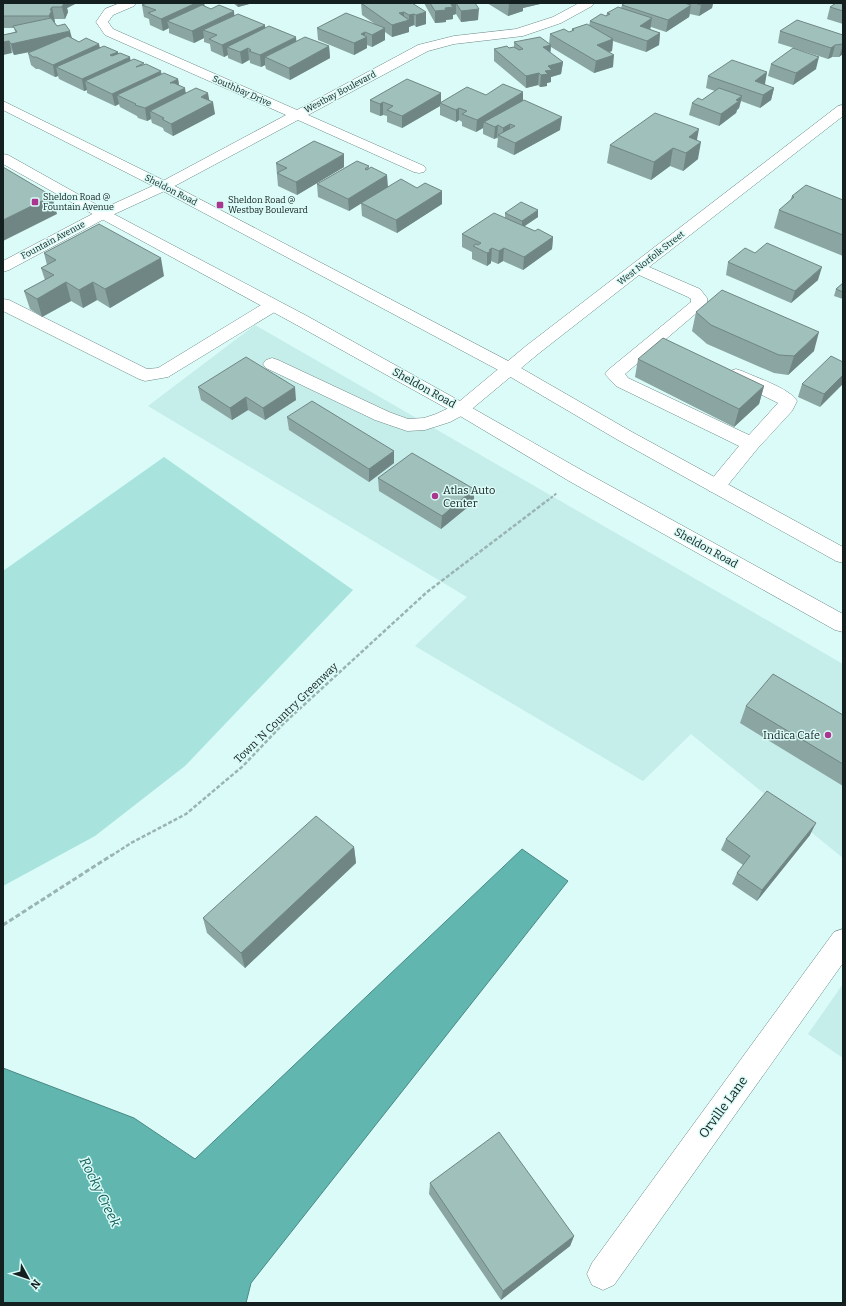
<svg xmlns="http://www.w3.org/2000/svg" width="846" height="1306" font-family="Bitter,serif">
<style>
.built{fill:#c5edea}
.green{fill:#a8e3dd}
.water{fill:#61b6af;stroke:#4a8984}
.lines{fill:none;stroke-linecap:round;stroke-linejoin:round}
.minor-casing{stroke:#6c8a87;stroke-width:1}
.major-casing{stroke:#6c8a87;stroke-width:1}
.path-far2{stroke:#9ab4b1;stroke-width:2;stroke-dasharray:3 1.5;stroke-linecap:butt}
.path-far1{stroke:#9ab4b1;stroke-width:2.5;stroke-dasharray:4 2;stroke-linecap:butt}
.path{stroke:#9ab4b1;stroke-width:3;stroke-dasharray:5 2.5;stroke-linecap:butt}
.minor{fill:#fff;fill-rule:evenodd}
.major{fill:#fff;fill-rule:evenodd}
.wall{fill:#8aa5a2}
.shaded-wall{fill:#708684}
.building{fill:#a0c0bc;stroke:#708684}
.poi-dot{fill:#aa368f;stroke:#dafbf7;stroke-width:1.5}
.labels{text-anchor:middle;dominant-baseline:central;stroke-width:3;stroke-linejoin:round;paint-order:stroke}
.far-street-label{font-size:9px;fill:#14201f;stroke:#dafbf7}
.far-poi-label{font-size:9px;fill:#14201f;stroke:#dafbf7;text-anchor:start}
.street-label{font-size:11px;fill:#14201f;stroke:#dafbf7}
.poi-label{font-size:11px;fill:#14201f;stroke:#dafbf7;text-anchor:start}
.near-street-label{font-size:13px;fill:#14201f;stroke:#dafbf7}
.near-water-label{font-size:14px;font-style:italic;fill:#185f5a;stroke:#dafbf7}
</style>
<rect width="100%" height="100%" fill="#dafbf7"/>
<path class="built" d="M255 325 843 664V858L691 734 643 781 415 646 467 597 148 406Z
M843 984V1058L808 1034Z"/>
<path class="green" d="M164 457 353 590 185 766 95 836 3 886V571Z"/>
<path class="water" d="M522 849 568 881 251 1283 246 1303H3V1068L134 1118 195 1159Z"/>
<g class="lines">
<defs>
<path id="minor" d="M120 3H136L134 6 113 15 108 22 113 29 297 110 418 45 454 36 516 29 553 17 579 3H594L592 6 561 23 523 36 454 44 428 51 308 115 424 166 426 169 424 172 419 173 414 172 298 120 169 189 108 217 9 270 3 272V261L98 211 159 183 286 115 105 35 96 22 105 9Z
M843 105V116L649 267 700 289 707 298V304L625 374 628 378 749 435 778 403 730 379 727 375 730 371 736 369 742 371C757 378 789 388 797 401L792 411 758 448 723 491 716 493 709 491 706 486 739 446 616 386 605 374 608 370 691 302V299L688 297 639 275 538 354 467 413 450 422 425 430 407 431 375 420 266 368 263 364 266 360 272 358 278 360 389 412 408 419 424 418 436 414 455 405 526 346 838 106Z
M3 299 9 300 147 369 158 368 266 302 272 301 278 302 280 306 278 310 168 377 145 381 139 379 3 311Z
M843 929V963L614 1285 603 1290 592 1285 587 1274 592 1263 834 932Z"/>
<path id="major" d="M3 101 169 183 514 364 632 432 843 547V563L836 561 618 440 502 372 159 189 3 110Z
M3 154 8 155 108 211 307 316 467 405 583 471 843 614V632L835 630 569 481 455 413 295 324 98 217 3 164Z"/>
</defs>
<use href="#minor" class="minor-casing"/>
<use href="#major" class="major-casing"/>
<path class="path-far2" d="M547 501 557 493"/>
<path class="path-far1" d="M111 856 131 843 186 814 243 766 282 725 427 592 548 500"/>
<path class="path" d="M3 925 112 855"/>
<use href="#minor" class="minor"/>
<use href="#major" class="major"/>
</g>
<path class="wall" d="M3 3H77L67 8 68 12 65 19H54L55 22V23L57 26 72 38 79 42 118 52V54L130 60 144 65 161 74 178 79 179 85 186 93 209 101 215 114 173 136 164 131 163 128 152 123 151 119 147 121 138 118 137 116 120 107 119 104 115 106 87 93V90L84 91 59 79 58 76 55 77 39 69H36L31 65 28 53 31 52 14 55 3 35 15 32 14 28H4L3 23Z
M204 3 205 7 211 9 234 16 297 41 329 46 330 58 290 80 266 69 265 65 261 67 250 63V61L249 60 242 64 228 58V55L224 57 211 51 210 44 204 42V38L194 43 169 33V28L163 31 150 25 149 19 144 17 142 5Z
M233 3H253L238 7Z
M361 3 426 12V24L416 27 414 25 409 27V32L392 37 385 32V40L372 47 367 45V48L354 55 318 40 317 28 375 24 362 15Z
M424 3H475L478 20 461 22 456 14 453 15V19L446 20V22L435 23Z
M487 3H540V4L523 8V11L508 16Z
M625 3H713L712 8 699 16 690 14 689 17 666 32 651 27 650 29 660 33 659 45 646 52 613 41 612 51 609 52 613 67 594 73 551 47 550 53 563 62 561 74 551 77V82L547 83V86L540 87 538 85 526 88 494 61V49L509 48 514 47V42L549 44 550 34 569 32 572 31V29L589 26 590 21 606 16 607 13 621 8 622 5Z
M843 4V24L827 19 830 7Z
M780 31 843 35V54L839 57H832L828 59 778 43Z
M771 64 816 69 793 85 768 76Z
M767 72 764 84 774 88 771 100 760 108 741 101 739 108 737 110 736 113 719 126 689 115 692 103 702 100 715 91 706 88 708 76Z
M441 93V102L486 95 523 101 560 130 514 155 497 147 498 138 494 139 483 134V128L476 132 462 126V122L459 120 456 122 440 115V106L402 128 387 122V116L383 115 380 116 370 112V100Z
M697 140 698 159 683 171 670 166 651 180 607 163 610 145Z
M276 163 344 167 297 195 278 186Z
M369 166V168L388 187 417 188 442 191V204L397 233 362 216 361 203 349 211 318 197 317 184Z
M792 196 843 200V256L774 228 779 210 790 201Z
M505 213 538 217 524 226 535 231 553 237 552 249 523 270 503 261 498 264 491 261V263L487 266 472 259V252L462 247V234L505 218Z
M44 253 164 276 110 308 97 300 83 308 71 301 42 317 30 309 24 291 45 280 41 268 47 265Z
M728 262 818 280 791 303 726 275Z
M843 283V299L834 296 836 289Z
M696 312 814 351 788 375 774 373 707 344 692 331Z
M638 359 764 386 759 404 734 427 635 377Z
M843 362 820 407 798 397 802 384Z
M198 387 296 400 265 420 248 410 232 420 201 400Z
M287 417 394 451V463L369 482 289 430Z
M378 478 474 489V502L441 529 379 491Z
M746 706 843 715V786L740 723Z
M810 835 757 901 732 884 737 873 743 865 721 850 726 839Z
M354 847 356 863 245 968 207 933 203 918Z
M430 1183 574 1236 570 1246 501 1300 429 1194Z"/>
<path class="shaded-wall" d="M64 3H77L67 8 68 12 65 19 62 7Z
M196 3H204L205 11 167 21 169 28 163 31 161 19Z
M237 3H253L238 7Z
M450 3H456V14L453 15V19L446 20V22L435 23V11L445 8Z
M513 3H540V4L523 8V11L508 16 509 4Z
M703 3H713L712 8 699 16 701 5Z
M691 5 689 17 666 32 668 20Z
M52 7 55 22 52 28 49 16 50 10Z
M479 9 478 20 461 22V11Z
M234 11 235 23 203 30 204 38 194 43 192 31Z
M404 12V22L409 20V32L392 37V25L399 13Z
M426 12V24L416 27V15Z
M414 14V25L409 27V15Z
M652 18 650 30 640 26Z
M265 25 266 36 227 47 228 55 224 57 222 45Z
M385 28V40L372 47V35Z
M70 31 73 42 14 55 11 44Z
M365 32V37H367V48L354 55V43L361 34Z
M660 33 659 45 646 52 647 41Z
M296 37 297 49 265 57V65L261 67 260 55Z
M613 39 612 51 595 57 597 45Z
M9 41 12 53 3 55V42Z
M99 44 102 56 56 67 58 76 55 77 53 65Z
M843 44V54L839 57 843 45Z
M551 45 550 57 543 47Z
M835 45 832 57 828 59 831 48Z
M329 46 330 58 290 80 289 68Z
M248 48 249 60 242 64 240 52Z
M118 52 120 62 130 57 132 69 85 81 87 90 84 91 82 79 110 55Z
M614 55 613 67 594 73 596 61Z
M819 57 816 69 793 85 796 73Z
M563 62 561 74 551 77V82L547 83V86L540 87 541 75 545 71 548 66Z
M161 71 163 83 117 95 119 104 115 106 112 94Z
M767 72 765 84 753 92 755 81Z
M539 73 538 85 526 88V76Z
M178 79 180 91 170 83Z
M185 88 187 101 150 111 151 119 147 121 145 108Z
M774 88 771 100 760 108 763 95Z
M523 92V104L484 122 483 128 476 132 477 120Z
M208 93 210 104 213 102 215 114 173 136 171 124 201 97Z
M441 93V103H440V106L402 128V116Z
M742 96 739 108 737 110 736 113 719 126 721 114 736 100Z
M383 102V115L380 116V104Z
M459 108V120L456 122V110Z
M562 117 560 130 514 155 515 143Z
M510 124V136L503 137V128Z
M498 125 497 137 494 139 495 127Z
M699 129 696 145 701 142 698 159 683 171 689 137Z
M673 148 670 166 651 180 654 162Z
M344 154V167L297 195 296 182Z
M387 175 388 187 349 211 348 199Z
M442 191V204L397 233 396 220Z
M52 196 57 214 3 241V220Z
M538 210V217L522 228V221Z
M553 237 552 249 523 270 524 257Z
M492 248 491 263 487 266V253L489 250Z
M504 248 503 261 498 264 499 251Z
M161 258 164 276 110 308 105 289Z
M822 267 818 280 791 303 795 291Z
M66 282 71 301 42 317 37 299Z
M93 282 97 300 83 308 79 290Z
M819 332 814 351 788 375 794 356Z
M843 375V384L820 407 824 394Z
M764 386 759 404 734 427 739 409Z
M295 387 296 400 265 420 263 408Z
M246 397 248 410 232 420 230 408Z
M394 451V463L369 482V469Z
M474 489V502L441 529 442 516Z
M816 823 810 835 757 901 762 890Z
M354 847 356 863 245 968 241 953Z
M574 1236 570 1246 501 1300 503 1291Z"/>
<path class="building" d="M3 3H64L62 7H52L50 10H52L49 16H3V11H4H3Z
M147 3H196L161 19 148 13 156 10 142 5Z
M361 3H412L426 12 416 15 414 14 409 15 404 12 399 13 409 20 392 25Z
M430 3H455H450L453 7 445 8 446 10 435 11Z
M456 3H475L479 9 461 11Z
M625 3H684L691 5 668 20 622 5Z
M695 3H703L701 5Z
M836 3 843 4V11L830 7Z
M202 5 211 9 219 5 234 11 192 31 167 21Z
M618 7 652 18 640 26 660 33 647 41 590 21 601 14 606 16 610 14 607 13Z
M346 13 385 28 372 35 365 32 361 34 367 37 354 43 317 28Z
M238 14 265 25 222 45 209 39 217 35 203 30Z
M51 18 57 26 65 24 70 31 11 44 9 41 3 42V35L17 32 13 26Z
M797 20 843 35V44L835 45 831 48 780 31Z
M587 24 613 39 597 45 614 55 596 61 550 34 564 29 569 32 574 30 572 29Z
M269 26 296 37 260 55 249 51 251 50 248 48 240 52 227 47Z
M68 36 79 42 86 38 99 44 53 65 36 57H33L28 53Z
M305 37 329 46 289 68 265 57Z
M540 37 551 45 543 47 563 62 548 66 552 70 545 71 548 74 541 75 539 73 526 76 494 49 507 46 509 48 514 47 519 50 523 49 514 42Z
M104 46 118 52 110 55 112 56 120 53 130 57 82 79 56 67Z
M793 48 819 57 796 73 771 64Z
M134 59 144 63 136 67 146 64 161 71 112 94 85 81Z
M732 60 767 72 755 81 774 88 763 95 708 76Z
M164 73 178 79 170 83H174L185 88 145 108 135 105 136 104 117 95Z
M407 79 441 93 402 116 387 110 393 106 383 102 380 104 370 100Z
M503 84 523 92 477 120 462 114 467 111 459 108 456 110 440 103 467 87 486 95Z
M196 88 208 93 201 97 213 102 171 124 162 119 164 118 150 111Z
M719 88 742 96 736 100 739 101 721 114 692 103 698 98 702 100Z
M524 100 562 117 515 143 498 135 515 126 510 124 503 128 498 125 495 127 484 122Z
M655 113 699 129 689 137 701 142 686 153 673 148 654 162 610 145Z
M314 141 344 154 296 182 277 173 287 168 276 163Z
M357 161 369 166 365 169 367 170 371 167 387 175 348 199 317 184Z
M3 167 52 196 3 220Z
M401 179 417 188 425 183 442 191 396 220 361 203Z
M806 185 843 200V235L779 210 794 197 792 196Z
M521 202 538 210 522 221 505 213Z
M494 213 535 231 538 229 553 237 524 257 504 248 499 251 492 248 489 250 491 251 487 253 473 246 476 244 478 245 481 243 462 234Z
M99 224 161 258 105 289 93 282 79 290 66 282 37 299 24 291 54 275 41 268 56 260 44 253Z
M767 243 822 267 795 291 728 262 745 248 755 253Z
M843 283V292L836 289Z
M722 290 819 332 794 356 779 355 711 325 696 312Z
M663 338 764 386 739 409 638 359Z
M831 356 843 362V375L824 394 802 384Z
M246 357 295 387 263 408 246 397 230 408 198 387Z
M312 401 394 451 369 469 287 417Z
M412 453 474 489 442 516 378 478Z
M773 674 843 715V764L746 706Z
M767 791 816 823 762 890 737 873 750 856 726 839Z
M316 816 354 847 241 953 203 918Z
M499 1132 574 1236 503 1291 430 1183Z"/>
<g class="poi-dot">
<rect x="31" y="198" width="8" height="8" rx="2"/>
<rect x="216" y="201" width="8" height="8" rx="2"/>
<circle cx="435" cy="496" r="4"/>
<circle cx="828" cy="735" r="4"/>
</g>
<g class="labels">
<g class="far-street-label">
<text transform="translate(242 91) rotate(24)">Southbay Drive</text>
<text transform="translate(340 92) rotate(-28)">Westbay Boulevard</text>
<text transform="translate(171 190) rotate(27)">Sheldon Road</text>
<text transform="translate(53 240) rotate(-28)">Fountain Avenue</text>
<text transform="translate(651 258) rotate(-38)">West Norfolk Street</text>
</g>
<g class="far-poi-label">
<text x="43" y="197">Sheldon Road @<tspan x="43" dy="10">Fountain Avenue</tspan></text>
<text x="228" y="200">Sheldon Road @<tspan x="228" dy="10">Westbay Boulevard</tspan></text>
</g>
<g class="street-label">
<text transform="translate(424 388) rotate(29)">Sheldon Road</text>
<text transform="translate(706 548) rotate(29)">Sheldon Road</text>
<text transform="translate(286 713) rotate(-44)">Town 'N Country Greenway</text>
</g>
<g class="poi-label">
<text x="443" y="490">Atlas Auto<tspan x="443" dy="13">Center</tspan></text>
<text x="820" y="735" text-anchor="end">Indica Cafe</text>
</g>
<g class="near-street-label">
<text transform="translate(723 1107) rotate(-54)">Orville Lane</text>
</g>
<g class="near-water-label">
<text transform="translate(100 1192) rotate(64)">Rocky Creek</text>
</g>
</g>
<rect width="846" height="1306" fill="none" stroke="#14201f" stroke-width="8"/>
<g transform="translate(28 1278) rotate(130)" stroke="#dafbf7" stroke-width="3" paint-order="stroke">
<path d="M0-3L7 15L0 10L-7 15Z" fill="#14201f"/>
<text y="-6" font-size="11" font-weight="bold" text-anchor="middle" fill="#14201f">N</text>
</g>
</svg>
